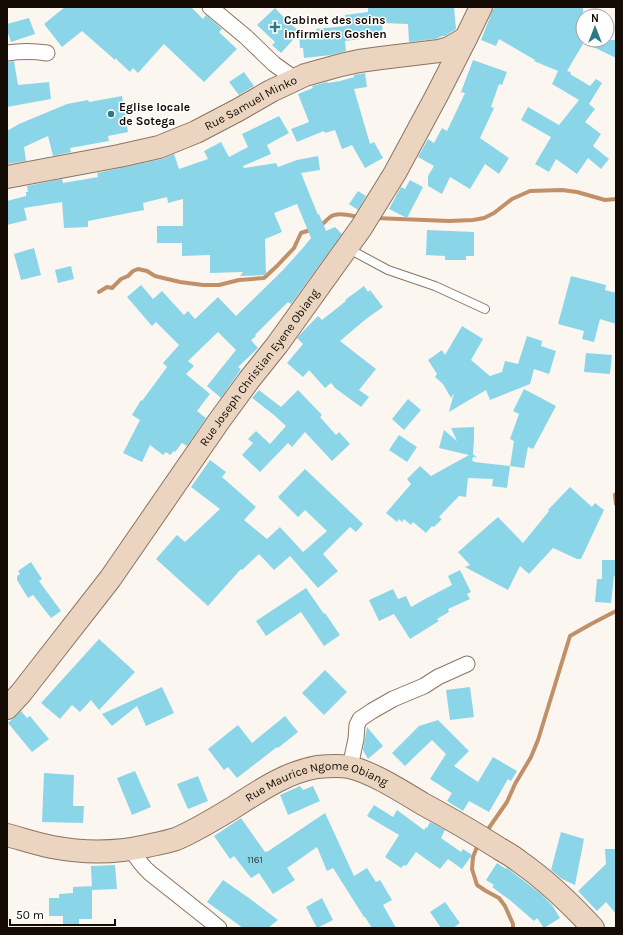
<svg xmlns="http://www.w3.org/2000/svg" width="623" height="935" font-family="Karla,sans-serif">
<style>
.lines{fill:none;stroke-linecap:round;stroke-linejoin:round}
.stream{stroke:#c09169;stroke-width:4}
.building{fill:#8ad6e8}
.lane-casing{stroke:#8c745f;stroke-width:10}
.street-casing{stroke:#8c745f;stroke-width:17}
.secondary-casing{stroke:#8c745f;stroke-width:24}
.lane{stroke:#fff;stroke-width:8}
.street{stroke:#fff;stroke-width:15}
.secondary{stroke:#ebd5c0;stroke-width:22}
.poi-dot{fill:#317684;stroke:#fff;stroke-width:1.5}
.labels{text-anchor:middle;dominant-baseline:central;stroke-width:3;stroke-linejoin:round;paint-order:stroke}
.number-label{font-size:10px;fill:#323e3e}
.poi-label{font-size:12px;font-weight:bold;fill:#140b05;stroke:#fff;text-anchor:start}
.street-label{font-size:12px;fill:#140b05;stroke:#fff}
</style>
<rect width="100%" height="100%" fill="#fcf6f1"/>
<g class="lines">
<path class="stream" d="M375 218 449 221 473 220 484 218 494 213 512 199 530 191 562 190 577 192 605 200 616 199
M319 226C324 224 325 221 329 218 337 211 351 216 360 217
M99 292 107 287 112 288 121 279 128 276 133 271 138 269 147 271 155 276 180 282 203 285H219L239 280 264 278 277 266 294 248 301 233 313 229
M616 494 615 495 616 504
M486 832 507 802 515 784 531 757 538 740 570 636 591 624 616 611
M479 843 477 847 473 857 472 869 477 885 486 891 499 898 505 906 513 924V928"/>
</g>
<path class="building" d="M65 7H191L203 19 206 15 222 29 219 32 237 49 204 82 164 44 138 73 133 68 130 72 115 58V60L82 31 62 47 44 24Z
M368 7H454L456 29 445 36H442L436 39 409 42 408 24 382 23 383 36 345 41 346 51 331 55 304 58 303 48H300L299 34 317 32 316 29 346 26 345 15 368 12Z
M494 7H583V40H616V58L583 42V44L567 71 571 72 570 74 590 86 596 79 602 83 589 104 595 109 585 122 601 134 593 146 609 159 601 169 588 158 577 174 556 159 549 172 535 164 551 137 521 120 528 107 559 125 579 100 552 84 558 71 534 61 535 60 499 39 496 46 481 40Z
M275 8 288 22 300 32 281 53 272 45 275 42 257 25Z
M29 18 35 34 11 42 7 30V24Z
M473 60 507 72 502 85 499 84 491 107 494 108 480 138 509 158 499 174 485 164 470 189 450 177 442 194 428 186V176L434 166 418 157 428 139 434 143 442 128 447 131 465 93 461 92Z
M14 61 18 85 49 82 51 99 7 107V62Z
M244 72 254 86 239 95 229 82Z
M365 73 367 87 354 89 370 144 374 142 383 158 365 168 352 145 342 149 335 130 325 133 324 131 297 142 291 129 309 122 298 94 313 88 312 86 327 82 328 83 340 81 354 77V75Z
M122 96 128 132 108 136 109 141 70 148 71 152 53 156 48 136 24 147 26 161 7 164V131L19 124 67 104 88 100 89 102Z
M279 116 289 133 267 145 271 154 243 166 244 168 276 163 278 167 297 160 318 156 320 170 301 173 318 215 319 214 326 231 335 227 342 234 291 304 288 302 255 335 256 336 251 340 258 348 238 367 241 369 221 398 207 386 236 350 218 332 188 361 194 366 186 374 210 394 197 411 206 418 187 446 182 443 175 452 174 451 170 455 166 452 163 455 150 445 142 462 123 453 140 420 132 415 141 400 142 401 167 367 163 363 179 345 156 322 152 326 127 297 141 285 153 299 162 291 184 315 188 311 195 319 218 297 236 316 283 270 302 249 311 238 297 204 274 213 282 232 265 239 266 275 240 276 243 272 210 273V255L182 256V243H157V226H183V199L168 203 167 197 143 203 144 210 88 221V227L64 228 62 202 24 208 27 220 7 225V201L26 196V192H28L27 186 62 179 63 183 98 177 97 173 162 159 174 154 179 169 208 159 204 151 221 142 229 157 248 147 242 134Z
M410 180 423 187 407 218 389 209 401 187 405 189Z
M358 191 366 196 358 210 349 204Z
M427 230 474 232V256H466V260H445V256L426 255Z
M34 248 41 275 21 280 14 254Z
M71 266 74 279 58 283 55 270Z
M571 276 606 285 605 290 616 293V324L600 319 594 342 582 339 584 331 558 324Z
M364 286 368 292 370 290 383 307 366 319 340 341 376 369 359 390 369 397 361 407 335 388 331 383 325 388 309 370 303 377 287 363 303 344 297 338 308 326 318 316 322 320 346 301 345 300Z
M462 326 483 339 471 360 490 376 502 372 505 361 518 364 527 336 542 341 541 346 556 351 549 374 534 369 530 384 490 400 486 390 449 412 454 393 451 398 443 384 435 377 437 374 428 360 442 350 445 355Z
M586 353 612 355 610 374 584 372Z
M524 389 556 406 533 449 528 447 524 468 510 466 514 441 510 439 519 414 513 411Z
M259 390 281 407 298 390 322 415 320 417 336 435 339 432 350 444 332 461 305 432 292 447 288 443 260 472 242 455 253 443 248 439 256 431 270 444 286 426 274 415 252 398Z
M408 399 421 410 404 430 392 419Z
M474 427V441L473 454 477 458 473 457 472 461H474V462L510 466 507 488 492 486 493 479 468 478 466 497 459 496 439 517 442 519 434 527 432 526 426 533 413 522 411 525 404 519 402 522 399 519 397 522 386 513 411 484 407 479 420 466 431 476 469 455 439 448 444 430 457 441 451 428Z
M399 435 417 447 407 462 389 450Z
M210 460 226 472 222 477 256 507 244 520 267 539 280 527 303 552 327 531 305 510 298 517 278 497 305 469 363 524 356 532 350 527 323 554 338 571 318 588 290 556 274 570 259 554 242 570 241 569 208 606 156 559 177 535 185 542 220 509 191 487Z
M570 487 592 507 595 503 604 510 581 559H577L553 548 529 574 520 566 508 590 465 567 470 565 458 552 498 517 523 543 549 511 548 510Z
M602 560H616V576H614L611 603 595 602 597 579H602Z
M31 562 42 579 39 581 61 611 51 618 33 595 28 598 17 580V576L20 574 18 571Z
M460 570 471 592 467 594 470 599 448 609 449 612 437 619 439 621 410 639 394 614 379 621 369 600 393 589 398 599 406 596 411 607 425 599 452 585 448 576Z
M306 588 324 614 325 613 340 635 324 646 301 612 266 636 256 621Z
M99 639 135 672 99 710 91 700 80 712 72 705 60 719 41 703Z
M325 670 347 692 324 715 302 693Z
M162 687 174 713 146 726 137 706 112 726 102 714Z
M470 687 474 717 450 720 446 690Z
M21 711 27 718 30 716 49 739 32 752 8 723Z
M285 716 298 732 278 748 277 747 237 778 228 767 224 770 208 749 238 725 252 743Z
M438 720 469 751 454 766 478 782 493 757 517 771 511 781 508 779 489 812 469 801 463 811 447 801 452 793 430 779 446 754 432 740 405 766 392 753 419 726Z
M367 727 383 746 368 759 363 750Z
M135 771 151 807 132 815 117 778Z
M44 773 74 775 73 806H84L83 823 42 822Z
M198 776 208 801 188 809 177 784Z
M300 786 303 790 313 786 320 801 288 815 280 795Z
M374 805 393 817 397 810 424 830 426 827 427 828 430 822 445 830 441 838 461 852 463 849 472 855 462 869 448 859 440 869 416 852 406 866 404 865 401 868 385 857 399 835 367 816Z
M325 813 354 876 367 868 376 882 380 880 392 900 383 905 396 928H372L365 917H364L333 868 327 871 317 847 287 868 295 880 273 894 259 873 251 878 234 856 230 859 214 836 241 818 265 852 266 851 267 852Z
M561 832 584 839 575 885 562 879 551 870Z
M605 849H616V914L606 902 597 911 578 891 606 864Z
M497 863 506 869 507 868 541 894 552 905 560 918 544 928 537 918 534 921 511 901 492 887 494 885 486 880Z
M115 865 117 889 92 890 91 866Z
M223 880 249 898 278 920 268 928H243L207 902Z
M92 886V919H79V925L63 926V916H49V898H59V894L73 893V887Z
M322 898 333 920 317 928 306 907Z
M445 902 460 923 453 928H441L430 912Z"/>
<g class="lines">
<defs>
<path id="lane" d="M347 248 388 270 435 286 485 309"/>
<path id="street" d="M210 7 246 37 274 64 295 79
M7 53C21 51 33 51 47 53
M350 767 356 739 357 725 360 719 372 711 393 699 424 686 438 677 467 664
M131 849C137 859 142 866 150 873L208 919 219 928"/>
<g id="secondary">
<path id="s1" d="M7 177 119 156 159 147 196 132 238 110 271 91 305 75 341 65 359 61 381 58 439 51 449 48 466 38"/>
<path id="s2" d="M7 708 21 693 35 675 110 579 219 421 249 380 277 345 361 228 395 173 437 95 466 38 481 7"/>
<path id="s3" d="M7 835C22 839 37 844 52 847 83 853 116 853 147 846 156 844 167 842 176 839 195 831 213 820 231 809 258 792 284 773 317 767 327 766 339 765 349 767 372 772 403 792 423 804 449 818 475 833 500 849 507 853 514 857 520 862 547 881 571 904 593 928"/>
</g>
</defs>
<use href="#lane" class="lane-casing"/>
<use href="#street" class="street-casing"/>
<use href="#secondary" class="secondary-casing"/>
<use href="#lane" class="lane"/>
<use href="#street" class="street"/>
<use href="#secondary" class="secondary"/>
</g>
<g class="poi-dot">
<path d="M273 21h4v4h4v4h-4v4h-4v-4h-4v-4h4z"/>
<circle cx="111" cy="114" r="4"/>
</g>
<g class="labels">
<g class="number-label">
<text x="255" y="860">1161</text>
</g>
<g class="poi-label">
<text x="284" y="20">Cabinet des soins<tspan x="284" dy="14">infirmiers Goshen</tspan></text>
<text x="119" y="107">Eglise locale<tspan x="119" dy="14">de Sotega</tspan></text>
</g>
<g class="street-label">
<text stroke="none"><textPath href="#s1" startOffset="257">Rue Samuel Minko</textPath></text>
<text stroke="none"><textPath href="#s2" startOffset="424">Rue Joseph Christian Eyene Obiang</textPath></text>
<text stroke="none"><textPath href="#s3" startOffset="329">Rue Maurice Ngome Obiang</textPath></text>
</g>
</g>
<rect width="623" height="935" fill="none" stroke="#140b05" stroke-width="16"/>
<g transform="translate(595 28)"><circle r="19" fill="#ffffff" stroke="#a19d9b"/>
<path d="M0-3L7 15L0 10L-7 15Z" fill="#317684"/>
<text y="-6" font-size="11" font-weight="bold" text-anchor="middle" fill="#140b05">N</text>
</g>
<path d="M10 919v6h105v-6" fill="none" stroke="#140b05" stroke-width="2"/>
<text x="16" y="919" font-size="12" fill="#140b05" stroke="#ffffff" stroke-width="3" paint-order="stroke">50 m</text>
</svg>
